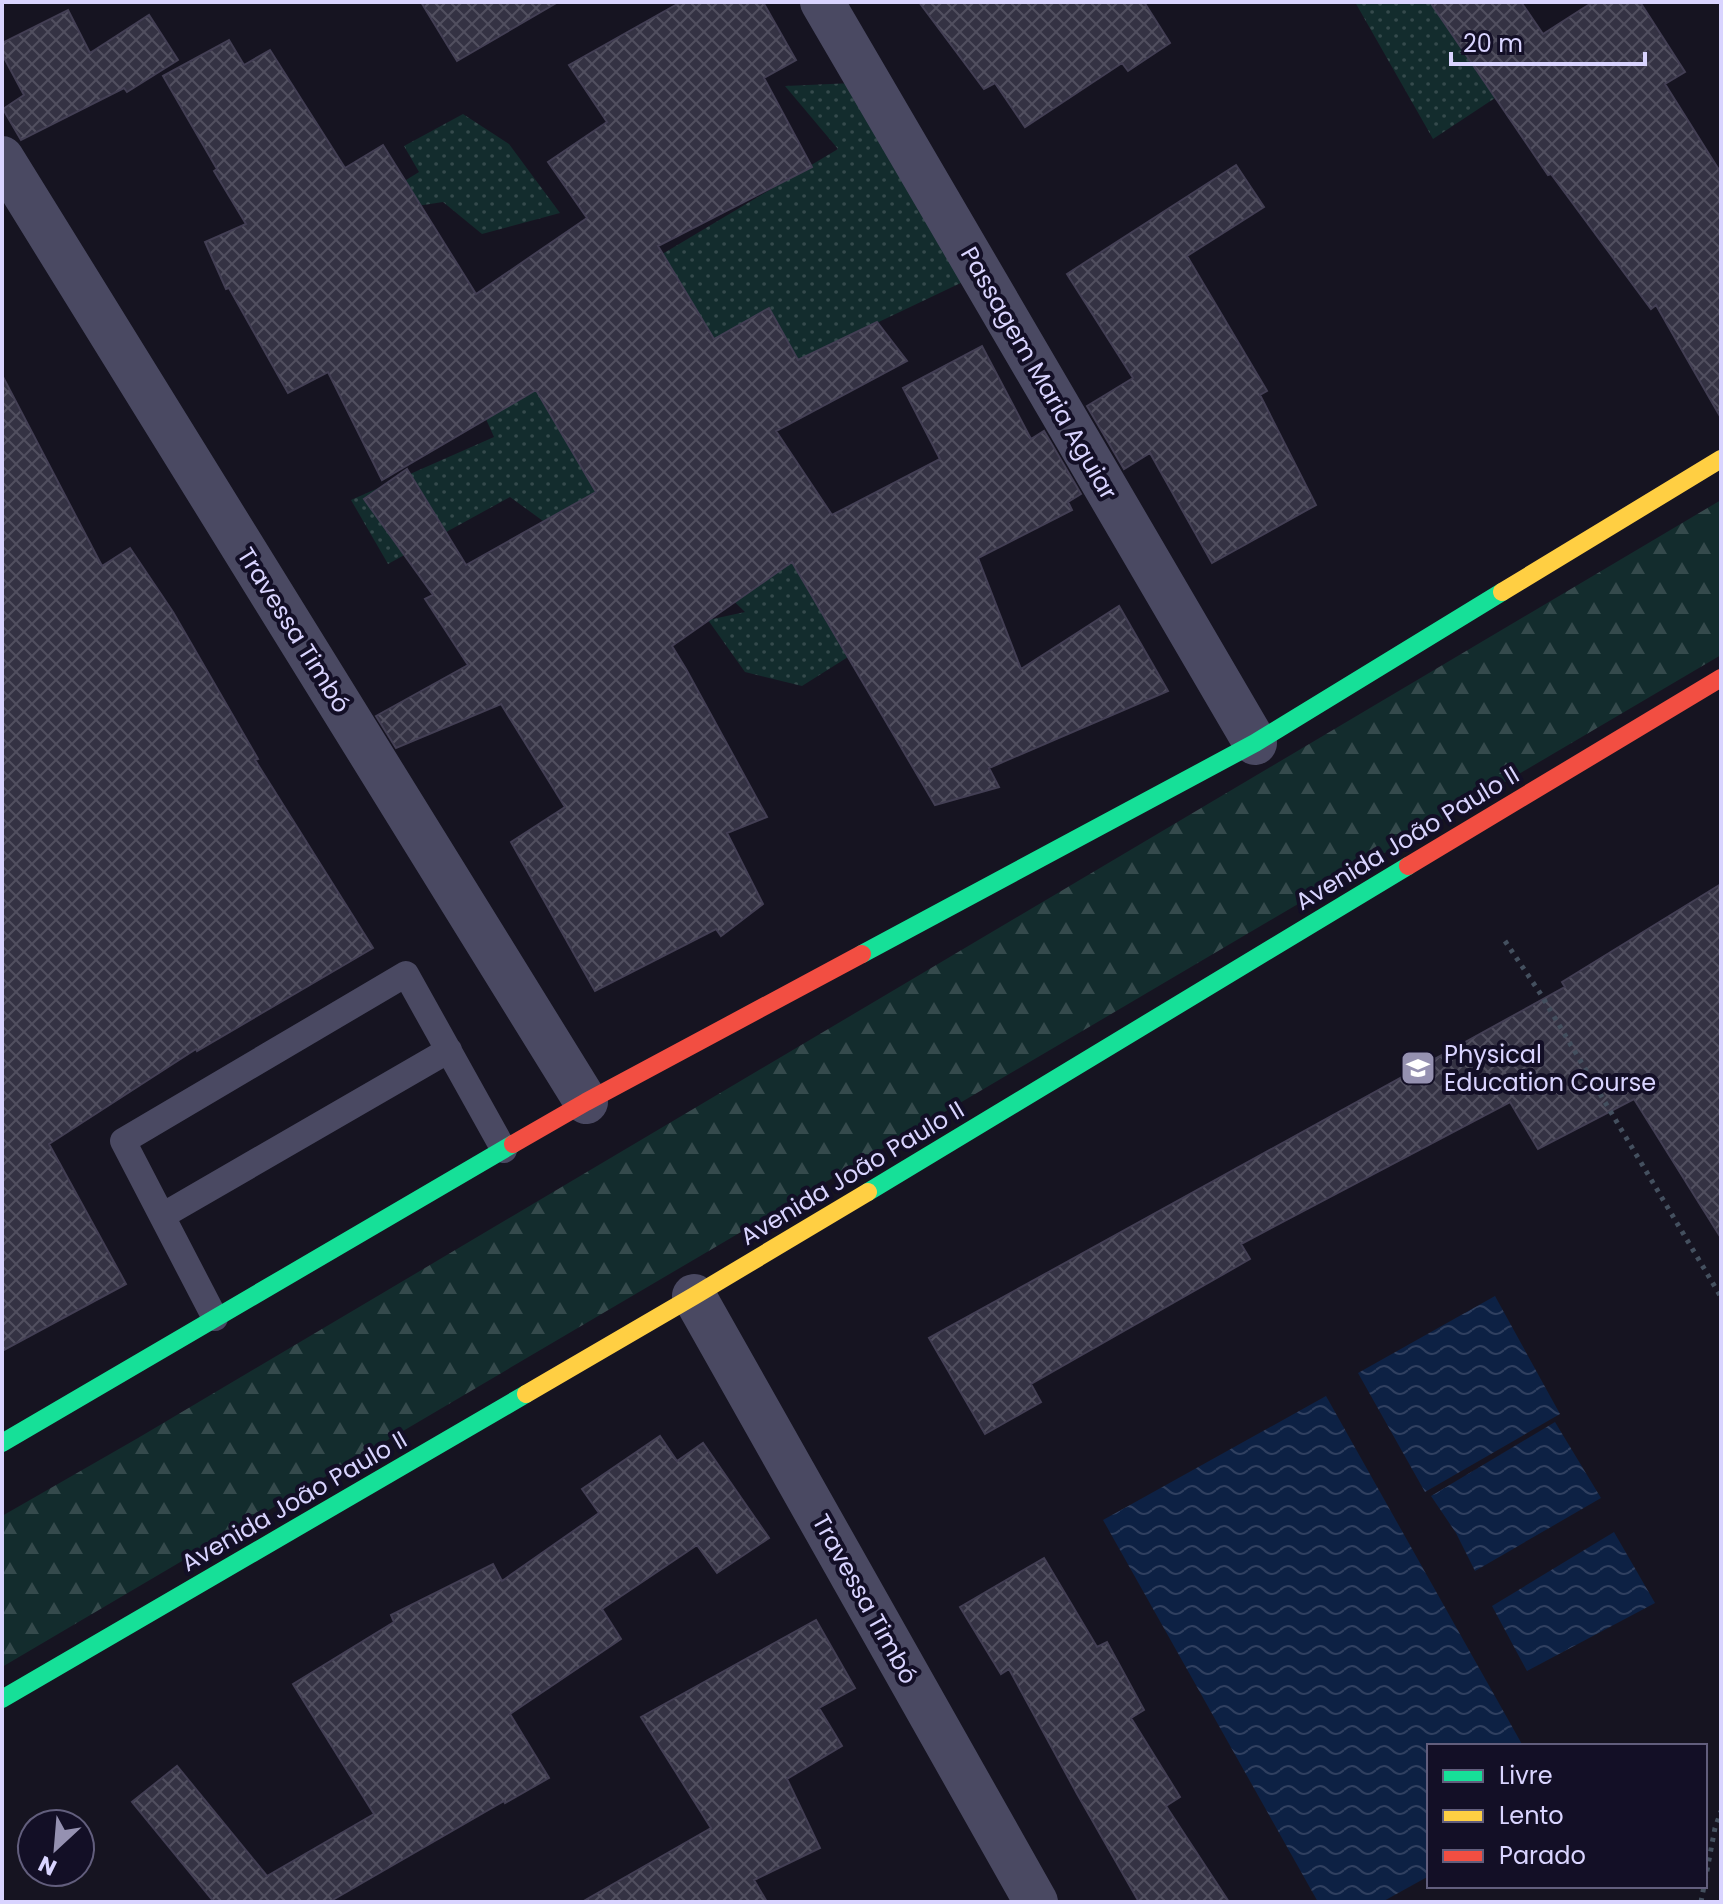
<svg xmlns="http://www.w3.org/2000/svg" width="1723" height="1904" font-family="Poppins,sans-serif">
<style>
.grass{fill:url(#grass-dots)}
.forest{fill:url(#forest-firs)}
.water{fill:url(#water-waves)}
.building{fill:url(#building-cross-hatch);stroke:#433f54;stroke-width:2}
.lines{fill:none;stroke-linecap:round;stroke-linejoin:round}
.path{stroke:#44505f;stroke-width:5;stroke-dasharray:4 6;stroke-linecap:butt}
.lane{stroke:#4a4962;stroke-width:26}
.street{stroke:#4a4962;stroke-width:44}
.fast{stroke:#16e098;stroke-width:18}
.slow{stroke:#ffcf43;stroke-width:18}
.jam{stroke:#f24e42;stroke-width:18}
.labels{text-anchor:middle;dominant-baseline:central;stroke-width:8;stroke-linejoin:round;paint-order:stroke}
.street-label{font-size:24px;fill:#d9d4ff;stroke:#130f26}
.poi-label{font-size:24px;fill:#d9d4ff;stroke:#130f26;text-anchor:start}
</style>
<defs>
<pattern id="grass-dots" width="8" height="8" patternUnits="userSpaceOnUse" patternTransform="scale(2)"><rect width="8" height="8" fill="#132c2d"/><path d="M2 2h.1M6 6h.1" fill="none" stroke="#354a4c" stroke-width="1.8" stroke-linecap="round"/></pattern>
<pattern id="forest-firs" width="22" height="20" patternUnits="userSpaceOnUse" patternTransform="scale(2)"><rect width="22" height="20" fill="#132c2d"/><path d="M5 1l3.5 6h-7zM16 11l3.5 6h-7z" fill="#354a4c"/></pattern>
<pattern id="water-waves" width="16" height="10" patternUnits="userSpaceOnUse" patternTransform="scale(2)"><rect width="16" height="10" fill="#0d2144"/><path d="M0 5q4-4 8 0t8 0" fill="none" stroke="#304060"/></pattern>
<pattern id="building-cross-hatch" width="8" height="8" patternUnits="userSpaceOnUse" patternTransform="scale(2)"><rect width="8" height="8" fill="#343243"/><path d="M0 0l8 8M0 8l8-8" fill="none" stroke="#514f5f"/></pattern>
</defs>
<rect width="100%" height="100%" fill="#161421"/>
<path class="grass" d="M1355 2H1430L1495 98 1433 139Z
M853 83 967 280 824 348 654 459 543 521 510 497 388 564 351 500 494 437 465 372 838 149 785 86Z
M463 114 509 144 560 213 482 234 443 202 346 217 419 172 404 146Z
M784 549 848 657 802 686 745 672 708 620 745 612 705 573Z"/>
<path class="forest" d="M1721 500V655L2 1667V1516L138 1438Z"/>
<path class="water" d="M1495 1296 1560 1414 1425 1492 1358 1373Z
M1326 1396 1523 1746H1429V1876L1382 1902H1318L1103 1520Z
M1555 1422 1601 1498 1475 1571 1456 1533 1431 1496Z
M1614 1532 1655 1603 1527 1671 1492 1606Z"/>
<path class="building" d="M421 2H558L457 61Z
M681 2H763L796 60 764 78 812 167 658 246 714 339 769 308 798 360 877 322 907 361 776 431 832 515 940 459 903 388 982 346 1031 439 1044 431 1081 494 1068 502 1072 510 978 558 1021 669 1119 606 1168 691 989 768 999 787 935 805 792 562 672 646 686 669 767 817 727 833 763 904 721 936 716 929 595 991 511 842 565 807 501 704 396 748 376 716 468 665 425 599 433 595 364 499 407 469 466 565 596 492 536 390 382 480 328 372 288 393 229 288 226 289 205 242 246 224 214 171 217 169 163 76 229 40 244 65 270 50 345 168 383 145 476 294 587 218 548 162 607 122 569 65Z
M919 2H1144L1170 43 1128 71 1122 63 1025 127 995 83 984 89Z
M1430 2H1521L1543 34 1593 2H1640L1685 72 1665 84 1721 173V418L1656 305 1651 309 1551 174 1548 175Z
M68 10 90 53 149 15 178 60 127 92 124 88 21 140 3 109 24 95 2 54V43Z
M1236 165 1264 207 1187 256 1267 391 1260 395 1316 505 1212 563 1150 453 1124 469 1087 406 1133 378 1067 274Z
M2 375 102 566 130 548 173 612 258 759 255 760 373 948 197 1051 196 1049 49 1144 126 1284 2 1351Z
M1721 884V1238L1634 1099 1538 1149 1510 1102 1241 1244 1250 1259 1031 1384 1041 1402 985 1434 929 1338 1565 987 1562 982Z
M660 1436 677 1461 703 1443 769 1538 717 1573 697 1545 602 1609 621 1639 510 1714 549 1778 505 1803 504 1801 329 1902H214L132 1802 177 1766 267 1876 374 1814 293 1684 394 1622 391 1615 493 1564 502 1581 599 1513 582 1489Z
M1044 1558 1097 1647 1107 1642 1144 1710 1131 1718 1180 1797 1166 1806 1229 1902H1139L1076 1792 1009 1669 1001 1674 960 1607Z
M816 1620 855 1688 819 1708 842 1746 787 1779 820 1848 754 1880 767 1902H582L711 1828 641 1717Z"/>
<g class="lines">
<path class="path" d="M1505 941 1540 993 1721 1297
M1705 1881 1715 1828 1721 1811
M1701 1902 1704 1886"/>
<path class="lane" d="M162 1216 449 1050
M215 1318 123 1141 406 974 504 1150"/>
<path class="street" d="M822 2 1255 743
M2 158 586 1102
M694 1296 1036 1902"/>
<path class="fast" d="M862 954 1255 743 1502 592
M868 1192 1408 866
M2 1443 513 1144
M2 1699 526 1394"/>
<path class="slow" d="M1502 592 1721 459
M526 1394 694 1296 868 1192"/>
<path class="jam" d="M1408 866 1721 678
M513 1144 586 1102 862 954"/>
</g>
<defs>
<symbol id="university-square" viewBox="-11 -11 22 22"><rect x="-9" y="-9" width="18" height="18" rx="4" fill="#9591b1" stroke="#130f26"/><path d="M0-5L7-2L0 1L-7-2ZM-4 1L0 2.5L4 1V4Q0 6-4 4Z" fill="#fff"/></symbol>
</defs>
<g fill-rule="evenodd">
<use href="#university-square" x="1398" y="1048" width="40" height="40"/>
</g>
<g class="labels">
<g class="street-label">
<text transform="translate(1039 373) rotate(60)">Passagem Maria Aguiar</text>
<text transform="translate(294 630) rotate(58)">Travessa Timbó</text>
<text transform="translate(1407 838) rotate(-31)">Avenida João Paulo II</text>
<text transform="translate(852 1173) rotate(-31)">Avenida João Paulo II</text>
<text transform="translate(294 1501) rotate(-30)">Avenida João Paulo II</text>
<text transform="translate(865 1599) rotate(61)">Travessa Timbó</text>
</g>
<g class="poi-label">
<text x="1444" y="1054">Physical<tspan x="1444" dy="28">Education Course</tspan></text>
</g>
</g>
<rect width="1723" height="1904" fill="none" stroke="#d9d4ff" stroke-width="8"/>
<rect x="1427" y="1744" width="280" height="144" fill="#130f26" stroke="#625e7d" stroke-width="2"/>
<rect x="1443" y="1770" width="40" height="12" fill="#16e098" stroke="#625e7d" stroke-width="2"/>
<text x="1499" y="1784" font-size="24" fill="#d9d4ff">Livre</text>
<rect x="1443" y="1810" width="40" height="12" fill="#ffcf43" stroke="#625e7d" stroke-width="2"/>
<text x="1499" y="1824" font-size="24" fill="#d9d4ff">Lento</text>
<rect x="1443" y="1850" width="40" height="12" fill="#f24e42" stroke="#625e7d" stroke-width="2"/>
<text x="1499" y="1864" font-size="24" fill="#d9d4ff">Parado</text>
<g transform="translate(56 1848) rotate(206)"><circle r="38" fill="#130f26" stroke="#625e7d" stroke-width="2"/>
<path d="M0-6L14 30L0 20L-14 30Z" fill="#9591b1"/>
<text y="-12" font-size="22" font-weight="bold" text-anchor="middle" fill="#d9d4ff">N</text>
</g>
<path d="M1451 52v12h194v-12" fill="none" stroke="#d9d4ff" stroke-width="4"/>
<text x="1463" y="52" font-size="24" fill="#d9d4ff" stroke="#130f26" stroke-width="6" paint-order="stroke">20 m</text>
</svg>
